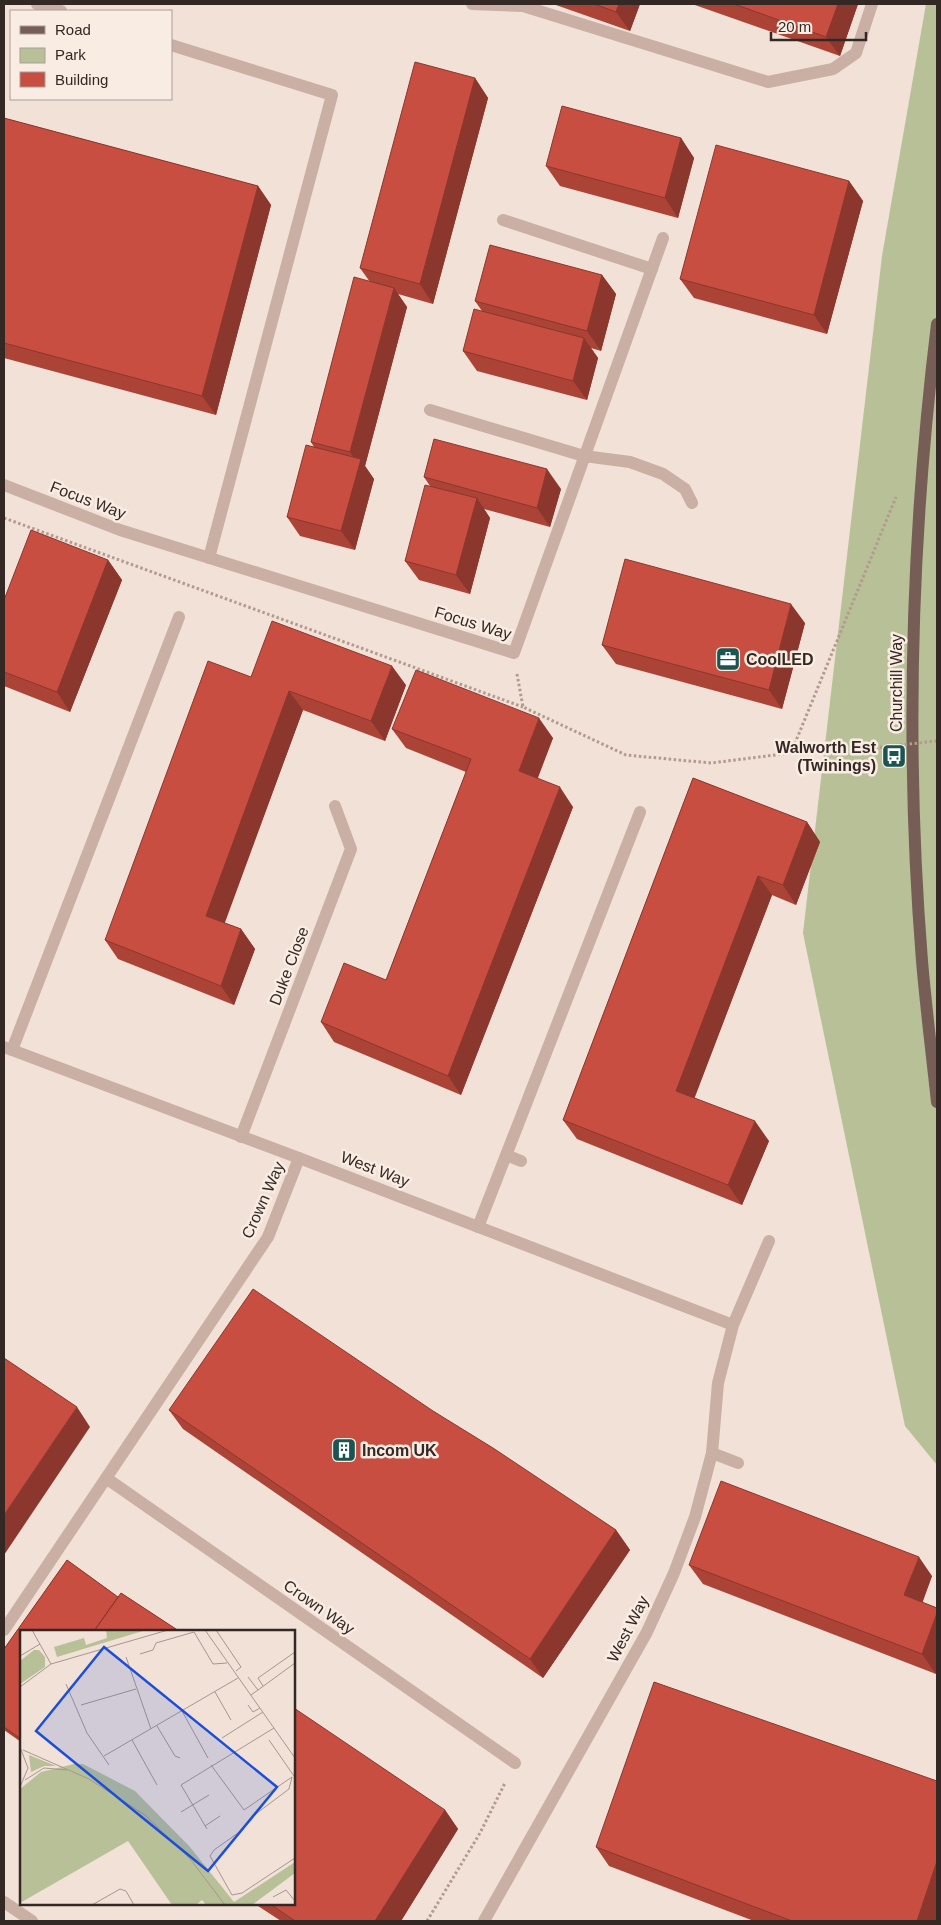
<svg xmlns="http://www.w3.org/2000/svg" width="941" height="1925" font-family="Helvetica,sans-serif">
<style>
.green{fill:#b8c098}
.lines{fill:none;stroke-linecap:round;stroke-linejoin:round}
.path{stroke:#b4998e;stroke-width:3;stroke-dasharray:2.5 2.5;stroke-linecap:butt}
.service{stroke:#c9afa4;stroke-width:12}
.minor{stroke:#c9afa4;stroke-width:12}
.tertiary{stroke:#c9afa4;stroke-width:12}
.primary{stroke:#765d56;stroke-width:12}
.path-bridge{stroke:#b4998e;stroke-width:3;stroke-dasharray:2.5 2.5;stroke-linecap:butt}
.wall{fill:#ab4337}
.shaded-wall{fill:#8b372d}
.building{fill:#c74e40;stroke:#8b372d}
.labels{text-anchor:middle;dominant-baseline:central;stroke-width:5;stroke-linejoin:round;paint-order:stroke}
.street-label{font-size:16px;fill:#342825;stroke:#f9ece3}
.poi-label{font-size:16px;font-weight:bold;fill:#342825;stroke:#f9ece3;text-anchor:start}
.inset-road{fill:none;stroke:#a59790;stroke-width:1}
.view{fill:#1d4ed8;fill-opacity:0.15;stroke:#1d4ed8;stroke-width:2.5}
.inset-edge{fill:none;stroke:#342825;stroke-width:2.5}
</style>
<rect width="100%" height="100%" fill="#f1e1d7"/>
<path class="green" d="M926 4H937V1465L905 1426 803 933 882 256Z"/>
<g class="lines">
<path class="path" d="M4 518 523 707
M517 674 523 707 626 755 711 763 791 753 835 752
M791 753 896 497
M427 1921 480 1833 505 1783"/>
<path class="service" d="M37 4 61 11
M472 4 523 6 768 82 833 69 856 53 872 4
M171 45 332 95 209 558
M503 220 652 269
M430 410 584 456 630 462 663 474 685 489 692 503
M12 1050 179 617
M241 1137 351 849 335 806
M506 1155 521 1161
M478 1227 640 812
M712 1453 738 1463
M106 1478 515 1763
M4 1630 268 1237 299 1158"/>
<path class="minor" d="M4 485 120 530 514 653 663 238
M4 1047 299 1158 733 1325
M484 1921 647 1632 674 1573 695 1517 712 1453 718 1383 733 1325 769 1241"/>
<path class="tertiary" d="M4 1902 32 1921"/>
<path class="primary" d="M937 324C911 536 905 749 922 961 926 1008 932 1055 937 1102"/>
<path class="path-bridge" d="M835 752 937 741"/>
</g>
<path class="wall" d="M553 4H640L630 31Z
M692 4H858L840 56Z
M475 78 488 98 433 304 398 294 407 307 365 466 374 479 355 550 300 536 287 517 314 447 311 442 370 282 360 268Z
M4 118 258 186 271 205 216 415 4 358Z
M681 138 694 158 678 218 560 186 546 166Z
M849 181 863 201 827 334 694 298 680 279Z
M602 275 616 294 601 351 591 348 598 358 587 400 477 371 463 351 482 311 475 301Z
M424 477 561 489 550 527 484 509 490 518 470 594 419 580 405 561 430 486Z
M108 560 122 580 70 712 4 686V600Z
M805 623 782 709 616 664 602 645Z
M251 677 406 685 385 741 303 710 224 923 241 929 255 949 234 1005 118 959 105 940Z
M392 729 553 738 537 778 573 807 461 1095 334 1042 321 1022 386 980 466 772 406 748Z
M693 778 807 822 820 842 796 905 772 895 694 1098 769 1141 742 1205 577 1139 563 1120Z
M169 1410 433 1411 616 1530 630 1550 543 1678 183 1429Z
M67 1560 118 1597 121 1593 179 1631H21V1742L4 1730V1649Z
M689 1565 932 1576 922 1602 937 1608V1669L936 1674 703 1584Z
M937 1781V1921H754L609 1866 596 1847Z
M445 1810 458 1829 401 1921H281L255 1904H294Z"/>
<path class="shaded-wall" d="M619 4H640L630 31 616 12Z
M838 4H858L840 56 826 37Z
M475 78 488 98 433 304 420 284Z
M681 138 694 158 678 218 665 198Z
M849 181 863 201 827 334 814 315Z
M258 186 271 205 216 415 202 396Z
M602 275 616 294 601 351 587 331Z
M394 288 407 307 365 466 374 479 355 550 341 531 359 465 350 452Z
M584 338 598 358 587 400 573 381Z
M547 469 561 489 550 527 537 508Z
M477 498 490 518 470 594 456 575Z
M108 560 122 580 70 712 57 692Z
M791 604 805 623 782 709 769 690Z
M392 666 406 685 385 741 371 721Z
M289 691 303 710 220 936 206 916Z
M539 718 553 738 533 791 519 771Z
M560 787 573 807 461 1095 448 1076Z
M807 822 820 842 796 905 783 885Z
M758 876 772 895 690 1110 676 1091Z
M241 929 255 949 234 1005 221 986Z
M755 1121 769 1141 742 1205 728 1185Z
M77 1407 90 1427 4 1555V1515Z
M616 1530 630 1550 543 1678 530 1659Z
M919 1557 932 1576 918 1615 904 1595Z
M937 1613V1669L936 1674 922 1654Z
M445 1810 458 1829 401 1921H375Z
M937 1861V1921H917Z"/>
<path class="building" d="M594 4H619L616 12Z
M734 4H838L826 37Z
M415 62 475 78 420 284 360 268Z
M562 106 681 138 665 198 546 166Z
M4 118 258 186 202 396 4 343Z
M716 145 849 181 814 315 680 279Z
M490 245 602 275 587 331 475 301Z
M354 277 394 288 350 452 311 442Z
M474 309 584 338 573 381 463 351Z
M434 439 547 469 537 508 424 477Z
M306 445 361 459 341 531 287 517Z
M425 485 477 498 456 575 405 561Z
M31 530 108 560 57 692 4 672V600Z
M625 559 791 604 769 690 602 645Z
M272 621 392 666 371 721 289 691 206 916 241 929 221 986 105 940 208 661 251 677Z
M416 670 539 718 519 771 560 787 448 1076 321 1022 344 963 386 980 471 759 392 729Z
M693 778 807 822 783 885 758 876 676 1091 755 1121 728 1185 563 1120Z
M253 1289 433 1411 493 1448 616 1530 530 1659 169 1410Z
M4 1358 77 1407 4 1515Z
M721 1481 919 1557 904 1595 937 1608V1613L922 1654 689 1565Z
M67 1560 118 1597 94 1631H21V1739L4 1727V1649Z
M121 1593 179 1631H94Z
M654 1682 937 1781V1861L917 1921H792L596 1847Z
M294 1708 445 1810 375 1921H295L270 1904H294Z"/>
<defs>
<symbol id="office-square" viewBox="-11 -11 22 22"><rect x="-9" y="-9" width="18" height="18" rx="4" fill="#1b5551" stroke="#f9ece3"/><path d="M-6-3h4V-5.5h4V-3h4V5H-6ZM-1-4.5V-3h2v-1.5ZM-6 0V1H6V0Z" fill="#fff"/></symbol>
<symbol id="bus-square" viewBox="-11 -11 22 22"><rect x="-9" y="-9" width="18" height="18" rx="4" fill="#1b5551" stroke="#f9ece3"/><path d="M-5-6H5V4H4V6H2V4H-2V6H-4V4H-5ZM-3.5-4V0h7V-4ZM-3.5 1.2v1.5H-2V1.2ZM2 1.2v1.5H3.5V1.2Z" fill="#fff"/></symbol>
<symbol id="building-square" viewBox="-11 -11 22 22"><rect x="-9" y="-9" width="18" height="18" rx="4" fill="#1b5551" stroke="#f9ece3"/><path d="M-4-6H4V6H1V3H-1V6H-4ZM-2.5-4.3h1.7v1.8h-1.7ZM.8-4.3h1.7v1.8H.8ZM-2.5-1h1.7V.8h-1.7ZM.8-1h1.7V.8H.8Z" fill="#fff"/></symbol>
</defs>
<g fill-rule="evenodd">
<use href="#office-square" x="714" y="645" width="28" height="28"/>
<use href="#bus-square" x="880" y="742" width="28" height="28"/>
<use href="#building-square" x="330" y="1436" width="28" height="28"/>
</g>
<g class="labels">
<g class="street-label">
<text transform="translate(88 500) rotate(21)">Focus Way</text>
<text transform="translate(473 623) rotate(17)">Focus Way</text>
<text transform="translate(896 683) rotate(-90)">Churchill Way</text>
<text transform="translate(289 966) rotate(-69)">Duke Close</text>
<text transform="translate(375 1169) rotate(21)">West Way</text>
<text transform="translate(263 1200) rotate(-66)">Crown Way</text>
<text transform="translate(319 1607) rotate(35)">Crown Way</text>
<text transform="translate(628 1629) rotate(-63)">West Way</text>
</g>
<g class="poi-label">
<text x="746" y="659">CoolLED</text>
<text x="876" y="747" text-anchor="end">Walworth Est<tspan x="876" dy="18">(Twinings)</tspan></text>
<text x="362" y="1450">Incom UK</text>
</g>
</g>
<g transform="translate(20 1630)">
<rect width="275" height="275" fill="#f1e1d7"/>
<path d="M86 0H126L37 27 34 17 64 8 66 15 87 8ZM14 20H19L25 27V37L0 54V31ZM9 125 36 136H24L11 142ZM54 134H63L115 161 170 217 214 272 275 232V243L232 275H186L182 270 176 275H152L108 211 0 273V159L21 142Z" fill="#b8c098"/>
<path class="inset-road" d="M12 0 31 34M185 0 275 128M196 0 221 37 216 41M120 24 133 20 136 13 174 2 193 34 207 33M0 26 20 14M106 27 131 99M228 47 238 60 231 65M46 54 67 103 89 135M243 56 238 48 275 22M0 57 31 34 148 0M238 60 275 33M195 62 211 90M61 75 116 59M228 75 233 82 240 78M162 81 188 128M137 96 155 126 160 128M202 108 243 82M112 110 137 155M249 110 274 146M0 117 8 138 0 157M3 120 69 149 125 185 171 230 205 275M84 126 218 48M191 135 224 180 272 147 269 159 237 183 218 203 194 220 190 226 212 265 222 263 275 228M5 150 24 138 47 140M161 182 189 165M185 196 200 186M187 199 161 155 254 98M253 267 266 260 275 271M72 275 100 259 106 261 114 275"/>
<path class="view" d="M84 17 257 157 188 241 16 101Z"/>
<rect width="275" height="275" class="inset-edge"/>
</g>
<rect width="941" height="1925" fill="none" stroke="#342825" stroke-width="10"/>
<rect x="10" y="10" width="162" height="90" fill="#f9ece3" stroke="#aa9e97"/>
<rect x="20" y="26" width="25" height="8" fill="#765d56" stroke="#aa9e97"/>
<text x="55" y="35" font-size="15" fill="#342825">Road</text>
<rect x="20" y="48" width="25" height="15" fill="#b8c098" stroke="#aa9e97"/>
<text x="55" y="60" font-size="15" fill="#342825">Park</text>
<rect x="20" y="72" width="25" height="15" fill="#c74e40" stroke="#aa9e97"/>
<text x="55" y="85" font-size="15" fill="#342825">Building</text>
<path d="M771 32v8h95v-8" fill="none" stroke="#342825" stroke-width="2.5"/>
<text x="778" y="32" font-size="15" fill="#342825" stroke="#f9ece3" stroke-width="4" paint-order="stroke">20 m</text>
</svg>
